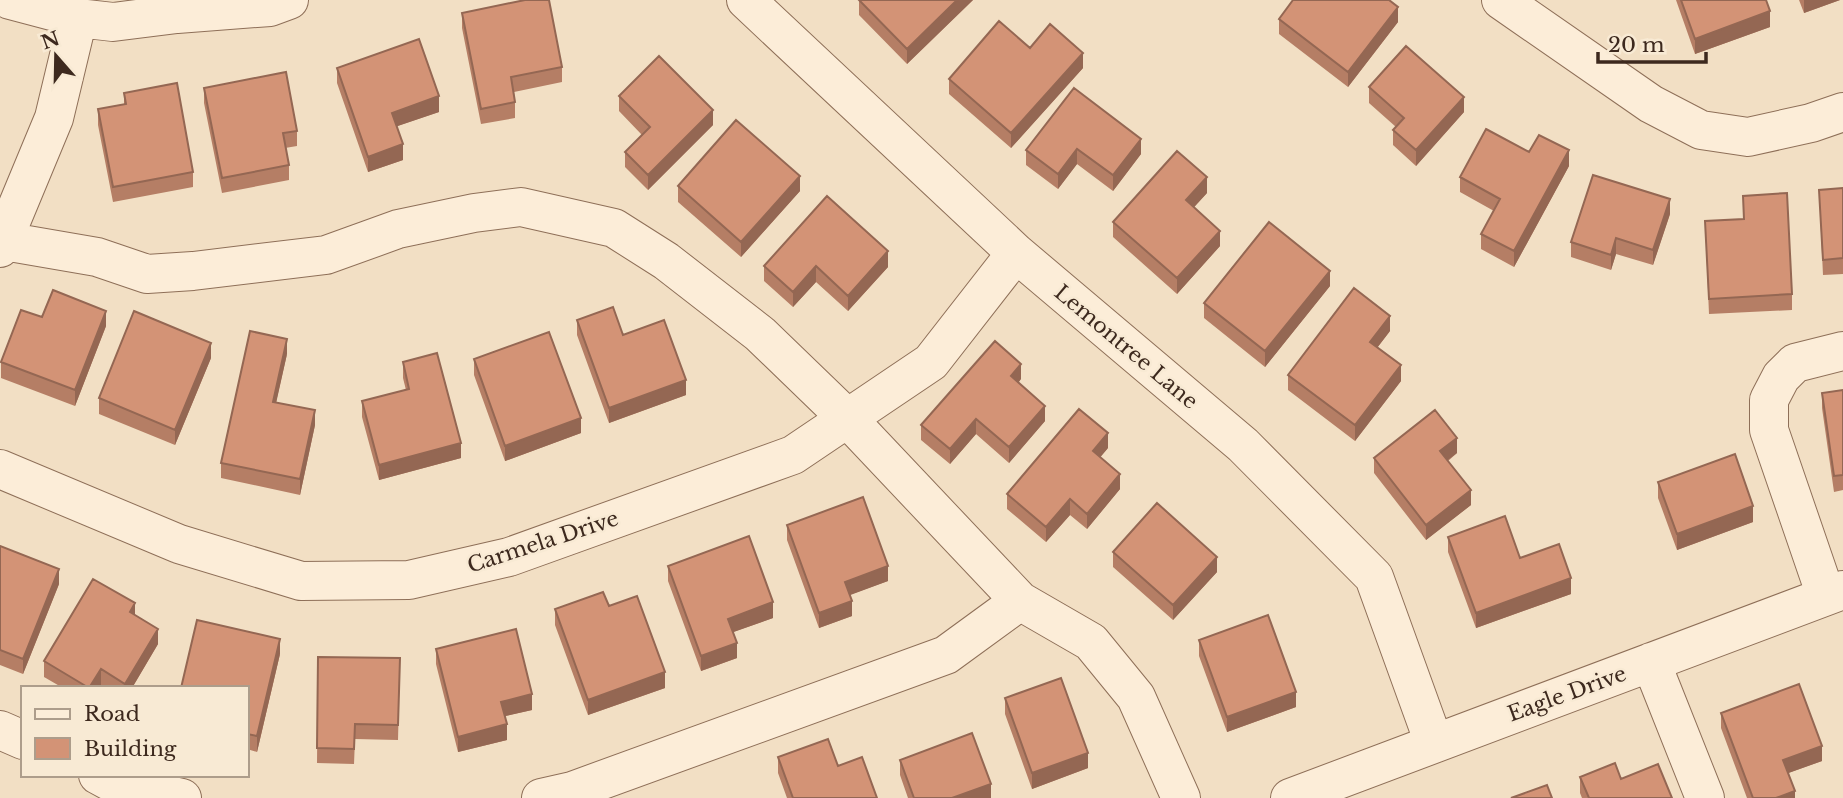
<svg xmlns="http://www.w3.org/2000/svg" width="1843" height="798" font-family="'Libre Baskerville',serif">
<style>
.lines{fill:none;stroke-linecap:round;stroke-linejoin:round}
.minor-casing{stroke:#8e6f58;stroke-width:40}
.minor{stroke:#fcedd8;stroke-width:38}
.wall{fill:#b57e65}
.shaded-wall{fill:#946753}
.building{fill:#d39376;stroke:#946753;stroke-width:2}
.labels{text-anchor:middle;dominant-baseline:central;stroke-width:5;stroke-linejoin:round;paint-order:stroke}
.street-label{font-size:21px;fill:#3d291e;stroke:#f8ead4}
</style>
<rect width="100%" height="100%" fill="#f2dfc4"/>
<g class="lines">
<defs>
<path id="minor" d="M10 0 78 18 113 22 177 14 270 7 289 0
M746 0 1016 253 1243 445 1374 577 1434 743
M1501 0 1651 104 1701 130 1748 137 1811 123 1843 112
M4 241 97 257 147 274 193 271 326 255 398 229 474 213 521 207 614 228 666 261 760 334 847 418 1020 601 1091 642 1136 697 1181 798
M0 248 54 118 78 18
M0 469 179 544 301 581 409 580 509 557 793 455 931 362 1016 253
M1826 596 1769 430V400L1781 377 1795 363 1843 351
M1651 662 1705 798
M0 730 23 740
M98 775 111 782 182 798
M541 798 572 791 946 655 1020 601
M1290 798 1843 590"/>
</defs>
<use href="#minor" class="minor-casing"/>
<use href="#minor" class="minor"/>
</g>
<path class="wall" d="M859 0H973L907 64 859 15Z
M1676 0H1766L1770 27 1695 54Z
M1799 0H1840L1804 13Z
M462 13 562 67V82L514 92 515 102V118L481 124 462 28Z
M1279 19 1398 22 1348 87 1279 34Z
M1030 48 1083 68 1011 148 949 94V79Z
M337 68 439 112 397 126 403 160 368 172 337 83Z
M1369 87 1464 112 1416 166 1393 145V130L1396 127 1369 103Z
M204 88 297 131V146L285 148 289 165V180L222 193 204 103Z
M1074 88 1141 154 1113 191 1077 164 1058 189 1026 165V150Z
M124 93 193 172V187L113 202 98 125V109L124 105Z
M619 96 713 125 648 190 625 167V152L642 135 619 111Z
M1529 152 1569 166 1514 267 1481 249V234L1494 211 1460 192V177Z
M678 186 800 191 741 257 678 202Z
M1843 188V274L1823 275 1819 190Z
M1207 193 1194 207 1220 246 1177 294 1113 237V222Z
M1743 196 1792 294V310L1709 314 1705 221 1744 219Z
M1670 214 1653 265 1616 254 1611 270 1571 257V242Z
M764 266 888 267 848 311 816 282 793 307 764 281Z
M1330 286 1265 367 1204 318V303Z
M42 317 106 326 75 406 1 378V362Z
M577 320 623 335 686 395 609 423 577 335Z
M1390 331 1377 348 1401 381 1355 441 1288 390V375Z
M287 354 276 402 315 425 300 495 221 478V463Z
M211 358 175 445 99 414V398Z
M474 359 581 433 505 461 474 375Z
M403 362 461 458 379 480 362 417V401L406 390 403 378Z
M1021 379 1018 383 1045 421 1009 463 976 434 950 464 921 440V425Z
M1843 390V490L1834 492 1822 408V393Z
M1108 448 1100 457 1120 489 1087 529 1070 515 1046 542 1007 509V494Z
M1457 453 1448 461 1471 505 1426 540 1374 473V458Z
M1658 482 1753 522 1677 550 1658 498Z
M787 525 888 581 849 595 852 616 819 628 787 540Z
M1448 537 1520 558 1571 594 1476 628 1448 552Z
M0 546 59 584 23 674 0 665Z
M1113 552 1217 572 1173 620 1113 567Z
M668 566 773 618 733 632 737 658 701 671 668 581Z
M609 606 665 688 588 715 555 625V609Z
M135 615 158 644 132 688H105L101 685 99 688H63L44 677V661Z
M1199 640 1296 707 1227 732 1199 656Z
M436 649 532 710 505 716 507 740 458 752 436 664Z
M280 654 257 752 247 749V688Z
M318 657 400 658 398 740 355 739 354 764 317 763Z
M1005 698 1088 768 1032 789 1005 714Z
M1721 713 1822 761 1788 773 1795 798H1747L1721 728Z
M778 757 838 766 877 798H787L778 773Z
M900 760 991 798H908L900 775Z
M1580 777 1621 779 1672 798H1582L1580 793Z"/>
<path class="shaded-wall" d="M957 0H973L907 64V49Z
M1804 0H1840L1804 13Z
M1398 7V22L1348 87V72Z
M1770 11V27L1695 54V39Z
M1083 53V68L1011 148V133Z
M439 96V112L392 128V113Z
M1464 97V112L1416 166V150Z
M713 110V125L648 190V175Z
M1141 139V154L1113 191V175Z
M403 144V160L368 172V157Z
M1077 149V164L1058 189V174Z
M1569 150V166L1514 267V251Z
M800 176V191L741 257V242Z
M1207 177V193L1186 216V200Z
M1670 199V214L1653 265V250Z
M1220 231V246L1177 294V278Z
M1616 238V254L1611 270V255Z
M888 251V267L848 311V296Z
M816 266V282L793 307V292Z
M1330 271V286L1265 367V351Z
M106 311V326L75 406V390Z
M1390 316V331L1370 357V342Z
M287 339V354L273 417V402Z
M211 343V358L175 445V430Z
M1021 364V379L1011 392V376Z
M1401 365V381L1355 441V425Z
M686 380V395L609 423V408Z
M1045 406V421L1009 463V447Z
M315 410V425L300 495V479Z
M581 418V433L505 461V446Z
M976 419V434L950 464V449Z
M1108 433V448L1093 466V451Z
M1457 438V453L1440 466V451Z
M461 443V458L379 480V465Z
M1120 474V489L1087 529V514Z
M1471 490V505L1426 540V525Z
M1070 499V515L1046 542V527Z
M1753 506V522L1677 550V534Z
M1217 557V572L1173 620V605Z
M888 566V581L845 597V582Z
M59 569V584L23 674V659Z
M1571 578V594L1476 628V613Z
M852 601V616L819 628V613Z
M773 602V618L728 634V619Z
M135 603V619L130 612Z
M158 629V644L132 688H125V684Z
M280 639V654L257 752V736Z
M737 643V658L701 671V656Z
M101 669V685L99 688H89Z
M665 672V688L588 715V700Z
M1296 692V707L1227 732V717Z
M532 694V710L501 717V702Z
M507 724V740L458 752V737Z
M1822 746V761L1783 775V760Z
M1088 753V768L1032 789V773Z
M991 784V798H952Z
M1795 791V798H1776Z"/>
<path class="building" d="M525 0H549L562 67 511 77 515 102 481 109 462 13Z
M859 0H957L907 49Z
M1293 0H1389L1398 7 1348 72 1279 19Z
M1681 0H1766L1770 11 1695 39Z
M999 21 1030 48 1050 24 1083 53 1011 133 949 79Z
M419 39 439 96 392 113 403 144 368 157 337 68Z
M1406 46 1464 97 1416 150 1393 130 1404 118 1369 87Z
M659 56 713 110 648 175 625 152 650 127 619 96Z
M286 72 297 131 283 133 289 165 222 178 204 88Z
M177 83 193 172 113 187 98 109 126 104 124 93Z
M1074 88 1141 139 1113 175 1077 149 1058 174 1026 150Z
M736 120 800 176 741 242 678 186Z
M1486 129 1529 152 1539 135 1569 150 1514 251 1481 234 1500 199 1460 177Z
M1177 151 1207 177 1186 200 1220 231 1177 278 1113 222Z
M1593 175 1670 199 1653 250 1616 238 1611 255 1571 242Z
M1843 188V258L1823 260 1819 190Z
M1787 193 1792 294 1709 299 1705 221 1744 219 1743 196Z
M827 196 888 251 848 296 816 266 793 292 764 266Z
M1269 222 1330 271 1265 351 1204 303Z
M1354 288 1390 316 1370 342 1401 365 1355 425 1288 375Z
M53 290 106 311 75 390 1 362 21 310 42 317Z
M613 307 623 335 664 320 686 380 609 408 577 320Z
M134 311 211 343 175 430 99 398Z
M250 331 287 339 273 402 315 410 300 479 221 463Z
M549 332 581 418 505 446 474 359Z
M995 341 1021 364 1011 376 1045 406 1009 447 976 419 950 449 921 425Z
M437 353 461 443 379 465 362 401 409 389 403 362Z
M1843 390V475L1834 476 1822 393Z
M1079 409 1108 433 1093 451 1120 474 1087 514 1070 499 1046 527 1007 494Z
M1435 410 1457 438 1440 451 1471 490 1426 525 1374 458Z
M1735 454 1753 506 1677 534 1658 482Z
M863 497 888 566 845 582 852 601 819 613 787 525Z
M1157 503 1217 557 1173 605 1113 552Z
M1505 516 1520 558 1559 544 1571 578 1476 613 1448 537Z
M749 536 773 602 728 619 737 643 701 656 668 566Z
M0 546 59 569 23 659 0 650Z
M93 579 135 603 130 612 158 629 125 684 101 669 89 688 44 661Z
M603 592 609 606 637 596 665 672 588 700 555 609Z
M1268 615 1296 692 1227 717 1199 640Z
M197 620 280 639 257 736 247 734V688H181Z
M516 629 532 694 501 702 507 724 458 737 436 649Z
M318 657 400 658 398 725 355 724 354 749 317 748Z
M1061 678 1088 753 1032 773 1005 698Z
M1799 684 1822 746 1783 760 1795 791 1776 798H1753L1721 713Z
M972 733 991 784 952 798H914L900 760Z
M828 739 838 766 862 757 877 798H793L778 757Z
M1615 763 1621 779 1658 764 1672 798H1589L1580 777Z
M1547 785 1552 798H1511Z"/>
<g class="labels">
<g class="street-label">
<text transform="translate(1126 347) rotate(40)">Lemontree Lane</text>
<text transform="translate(543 542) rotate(-18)">Carmela Drive</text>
<text transform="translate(1567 694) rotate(-20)">Eagle Drive</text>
</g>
</g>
<rect x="21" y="686" width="228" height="91" fill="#f8ead4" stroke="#ad9d8b" stroke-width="2"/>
<rect x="35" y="709" width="35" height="10" fill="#fcedd8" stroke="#ad9d8b" stroke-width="2"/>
<text x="84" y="721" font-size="21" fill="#3d291e">Road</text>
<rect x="35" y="738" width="35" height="21" fill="#d39376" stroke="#ad9d8b" stroke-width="2"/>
<text x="84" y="756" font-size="21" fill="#3d291e">Building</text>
<g transform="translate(56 56) rotate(340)" stroke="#f8ead4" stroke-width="5" paint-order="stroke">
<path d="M0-5L12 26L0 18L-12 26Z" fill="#3d291e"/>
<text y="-10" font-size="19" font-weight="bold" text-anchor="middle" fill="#3d291e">N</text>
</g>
<path d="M1598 52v10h108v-10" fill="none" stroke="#3d291e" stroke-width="3.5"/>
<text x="1608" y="52" font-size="21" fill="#3d291e" stroke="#f8ead4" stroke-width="5" paint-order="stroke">20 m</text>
</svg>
